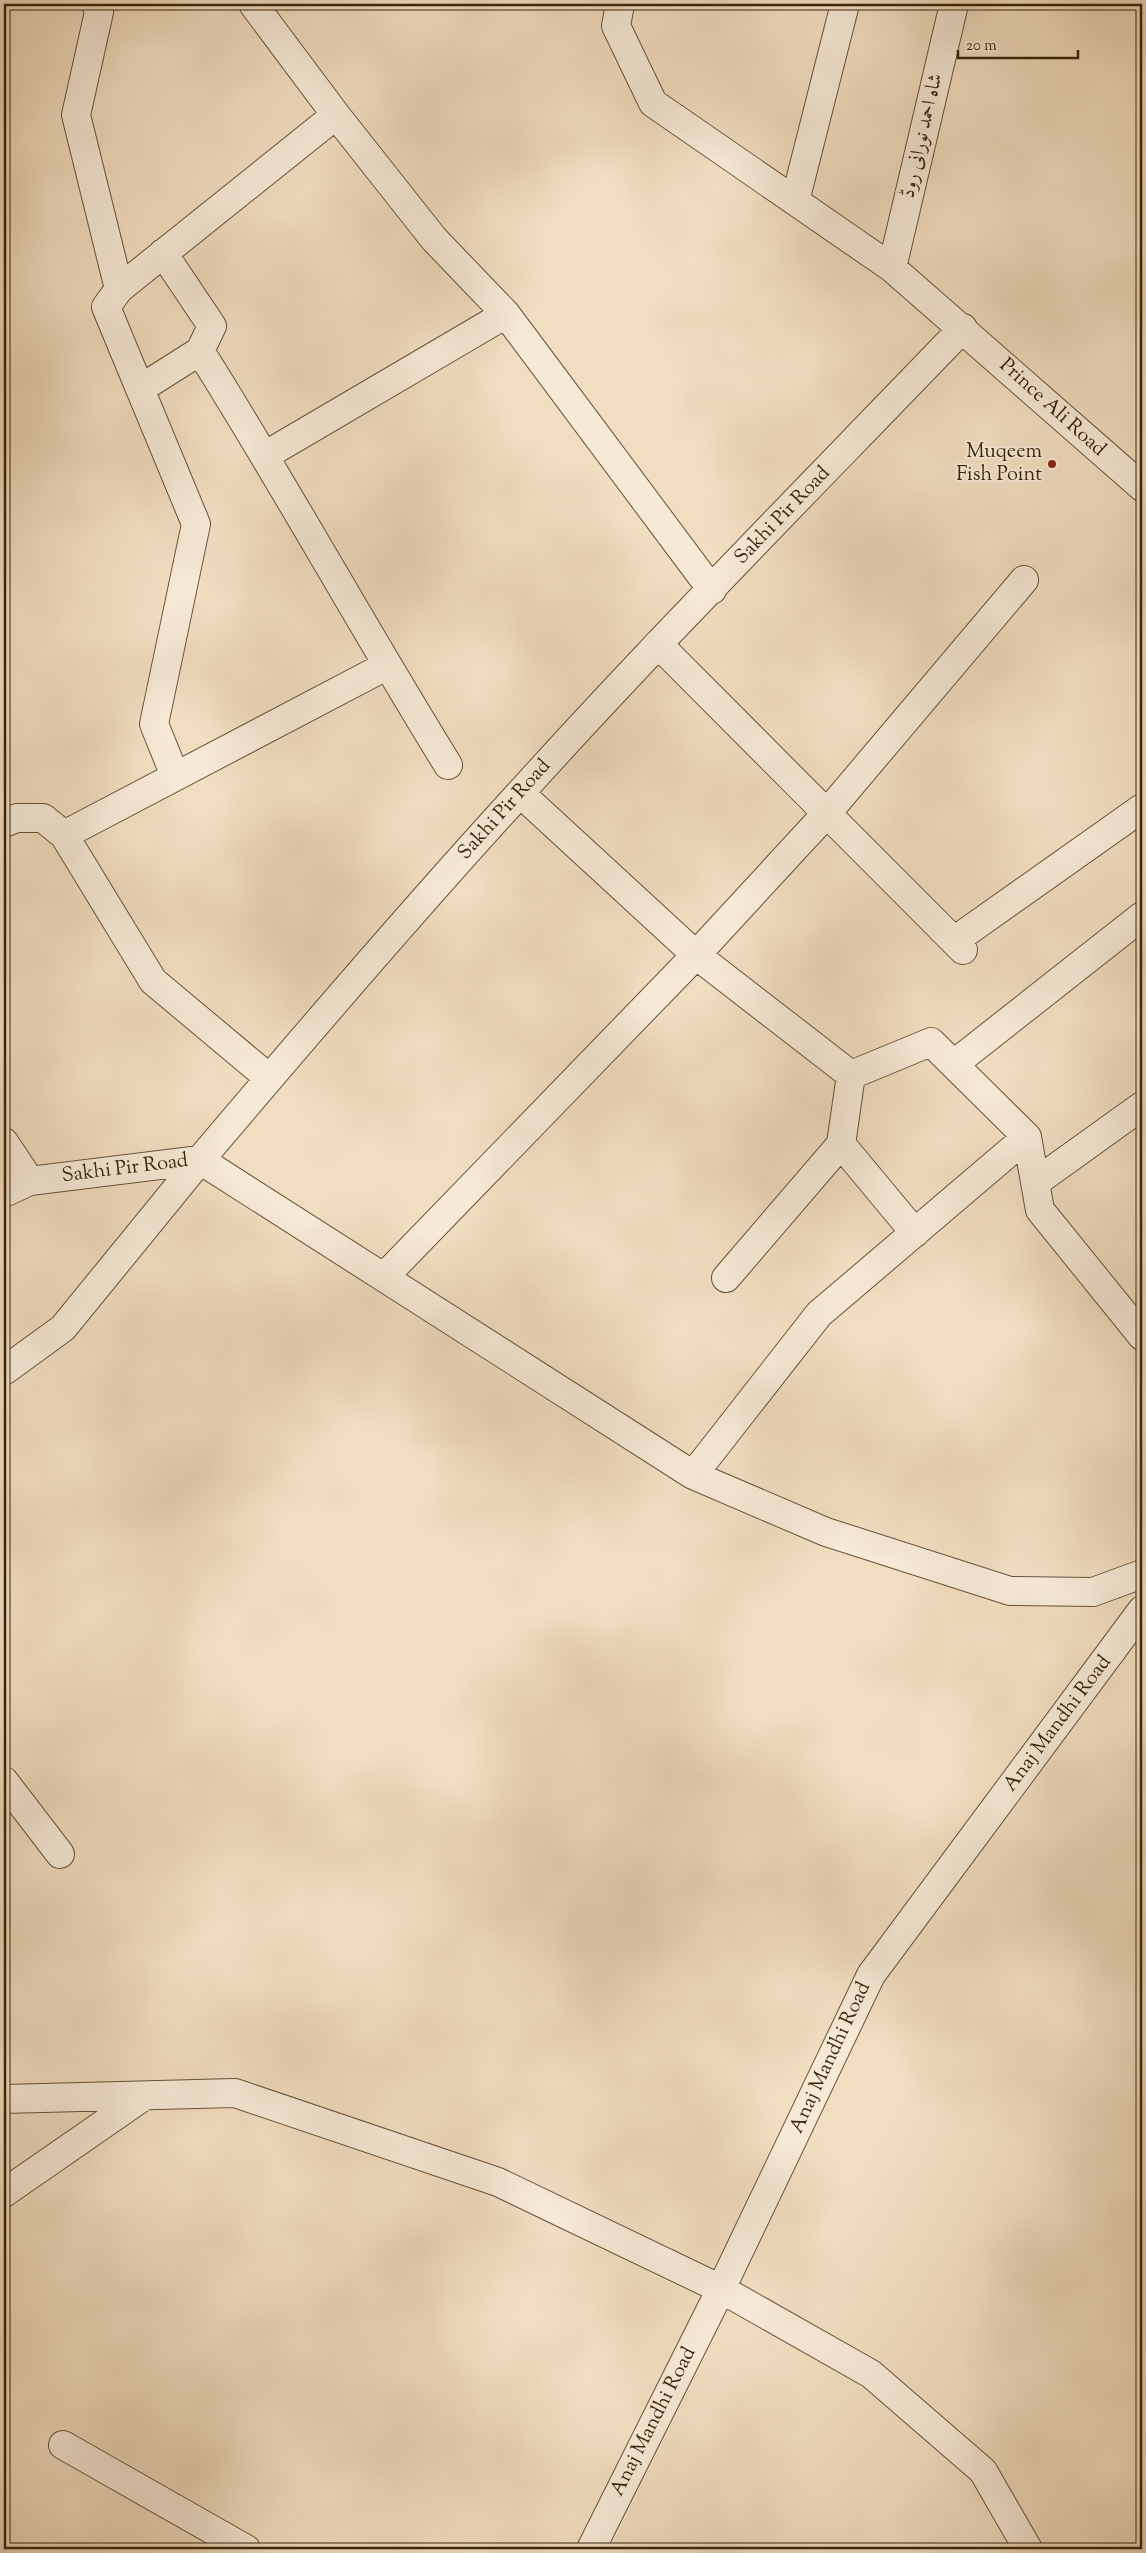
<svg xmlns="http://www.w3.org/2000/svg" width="1146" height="2553" font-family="'Sorts Mill Goudy',Amiri,serif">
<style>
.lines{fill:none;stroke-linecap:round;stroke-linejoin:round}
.minor-casing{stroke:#665338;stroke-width:30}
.minor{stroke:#f6e9d6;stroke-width:28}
.poi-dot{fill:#8f2418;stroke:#f6e9d6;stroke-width:2}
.labels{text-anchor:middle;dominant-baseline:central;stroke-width:4;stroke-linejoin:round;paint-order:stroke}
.street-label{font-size:20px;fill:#38250a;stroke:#f6e9d6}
.poi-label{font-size:20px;fill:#38250a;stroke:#f6e9d6;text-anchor:end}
</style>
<rect width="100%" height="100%" fill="#f1ddc0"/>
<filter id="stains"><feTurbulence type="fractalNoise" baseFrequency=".004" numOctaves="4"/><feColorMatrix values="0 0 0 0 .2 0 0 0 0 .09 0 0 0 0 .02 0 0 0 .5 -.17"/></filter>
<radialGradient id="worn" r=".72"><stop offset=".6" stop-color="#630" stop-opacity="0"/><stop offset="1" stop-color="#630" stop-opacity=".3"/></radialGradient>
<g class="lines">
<defs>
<path id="minor" d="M96 4 99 12 76 115 119 289
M253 4 336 115 434 239 506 314 712 590
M620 4 616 26 653 103 892 268 1142 487
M795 201 845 4
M163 253 212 326 200 351
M892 268 954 4
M140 389 200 351C286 487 363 628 448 765
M266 455 506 314
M658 644 963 950
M175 776 154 724 196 524 106 307 119 289 336 115
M520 793 696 955 851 1075 931 1042 1027 1137 1040 1210 1142 1336
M4 823 17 818H43L64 835 153 981 269 1078
M64 835 386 666
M954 941 1142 808
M954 1064 1142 916
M851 1075 841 1144 915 1233
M4 1142 30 1181
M1036 1182 1142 1106
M4 1193 30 1181 200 1160C305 1036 411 912 521 792 664 634 815 482 963 328
M384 1277 696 955 827 813 1024 580
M726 1278 841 1144
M4 1371 63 1328 200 1160 693 1475 826 1532 1010 1591 1093 1592 1142 1574
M693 1475 819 1314 1027 1137
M4 1781 60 1854
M4 2099 235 2093 498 2182 721 2289 871 2374 983 2471 1028 2549
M4 2193 144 2096
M63 2445 246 2549
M591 2549 721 2289 871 1975 1142 1610"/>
</defs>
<use href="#minor" class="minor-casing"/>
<use href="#minor" class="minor"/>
</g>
<circle class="poi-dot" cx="1052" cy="464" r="5"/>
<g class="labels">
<g class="street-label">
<text transform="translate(923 136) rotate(-77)">شاہ احمد نورانی روڈ</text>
<text transform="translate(1052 408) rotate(42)">Prince Ali Road</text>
<text transform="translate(783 516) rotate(-46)">Sakhi Pir Road</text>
<text transform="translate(505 810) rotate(-48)">Sakhi Pir Road</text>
<text transform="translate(125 1169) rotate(-7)">Sakhi Pir Road</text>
<text transform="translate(1058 1724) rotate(-53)">Anaj Mandhi Road</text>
<text transform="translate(831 2058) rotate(-65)">Anaj Mandhi Road</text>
<text transform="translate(654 2422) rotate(-63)">Anaj Mandhi Road</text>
</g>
<g class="poi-label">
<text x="1042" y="452">Muqeem<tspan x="1042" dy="23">Fish Point</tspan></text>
</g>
</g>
<rect width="1146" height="2553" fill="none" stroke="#f1ddc0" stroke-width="20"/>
<rect x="5" y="5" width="1136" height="2543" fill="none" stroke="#38250a" stroke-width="2.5"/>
<rect x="10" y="10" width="1126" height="2533" fill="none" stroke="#38250a"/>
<path d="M958 50v8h120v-8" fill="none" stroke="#38250a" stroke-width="2.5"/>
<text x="966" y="50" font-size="15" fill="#38250a" stroke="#f6e9d6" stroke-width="4" paint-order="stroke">20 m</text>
<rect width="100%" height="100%" filter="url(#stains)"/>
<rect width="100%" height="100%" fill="url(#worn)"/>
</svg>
